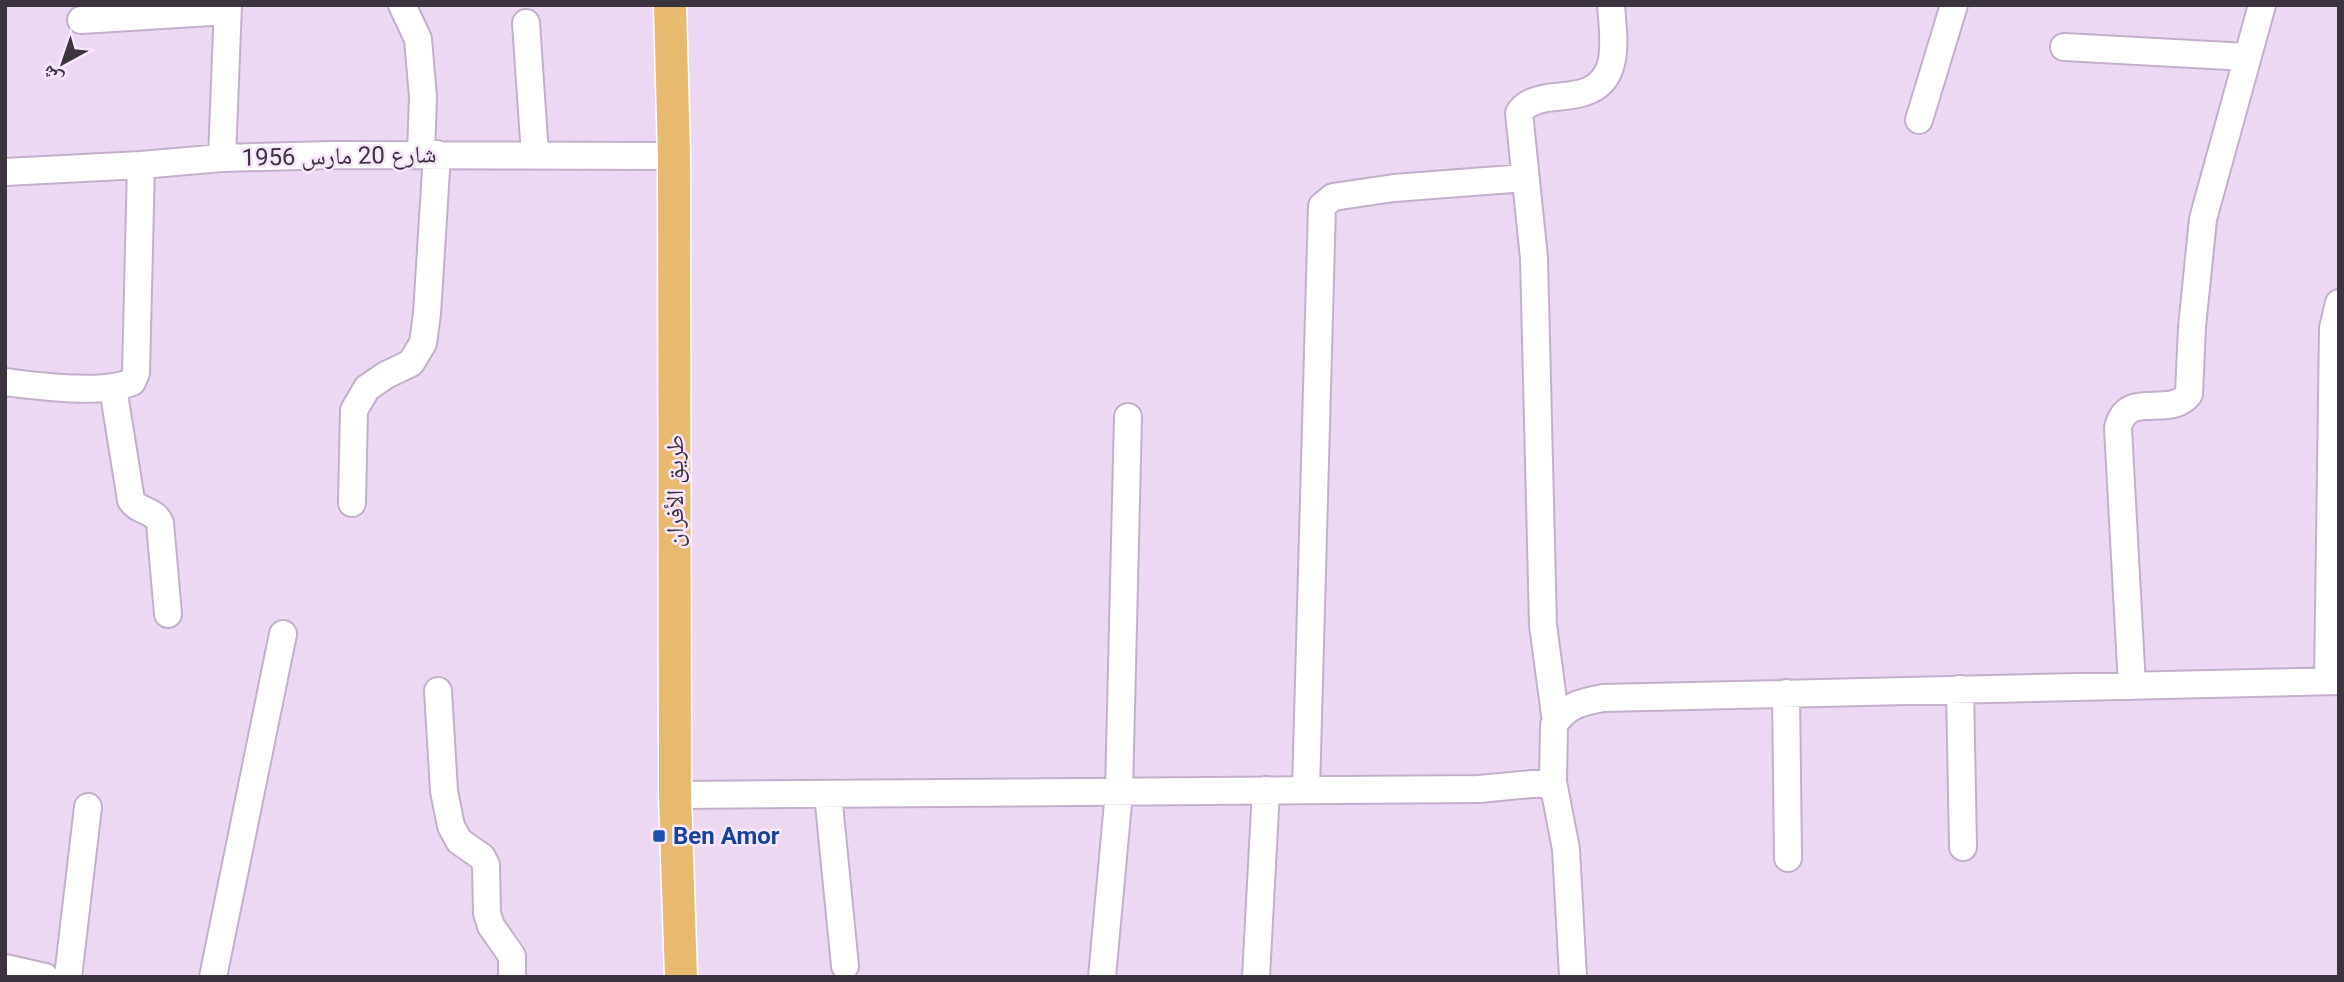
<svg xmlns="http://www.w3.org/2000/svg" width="2344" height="982" font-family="Roboto,'Noto Naskh Arabic',sans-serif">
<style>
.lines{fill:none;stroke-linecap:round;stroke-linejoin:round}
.minor-casing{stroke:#c4afcb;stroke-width:30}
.major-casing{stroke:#fff;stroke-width:35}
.minor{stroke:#fff;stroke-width:26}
.major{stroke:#e7ba70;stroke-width:32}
.transit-dot{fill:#1a4fb4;stroke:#f8e6fd;stroke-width:2.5}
.labels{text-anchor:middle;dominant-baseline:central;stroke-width:5;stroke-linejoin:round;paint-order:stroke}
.street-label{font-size:24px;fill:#3b333e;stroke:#f8e6fd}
.transit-label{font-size:24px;font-weight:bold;fill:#164399;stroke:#f8e6fd;text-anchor:start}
</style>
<rect width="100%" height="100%" fill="#edd8f4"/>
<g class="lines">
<defs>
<path id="minor" d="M402 5 418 39 423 97 421 153
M81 20 227 11
M526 23 535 155
M2064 47 2247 57
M1919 120 1954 5
M222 158 228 5
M5 172 141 165 222 158 332 155 674 156
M5 382C39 386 101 395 132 382L136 373 141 165
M113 388 131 500C138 512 154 509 160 523L168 614
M352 503 354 410 367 388 386 375 411 363 423 343 427 314 437 154
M2328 681 2333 328 2339 303
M2132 686 2118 428C2127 388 2169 420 2189 394L2192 327 2203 219 2262 5
M1960 689 1963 847
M438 691 444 791 451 826 459 841 482 857 486 865 487 913 491 926 512 956V977
M1786 693 1788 858
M1556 722 1543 625 1534 258 1519 113C1525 103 1536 100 1547 98 1560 96 1574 96 1585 92 1622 80 1613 35 1611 5
M1553 782 1566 849 1573 977
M1306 790 1322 206 1333 197 1394 188 1525 178
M828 794 845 966
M675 795 1479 789 1553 782 1554 725C1566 705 1582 702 1603 698L2339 681
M5 968 45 977
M68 977 88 807
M213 977 283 634
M1102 977 1119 792 1128 417
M1256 977 1266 790"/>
<path id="major" d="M670 5 674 156 675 795 681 977"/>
</defs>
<use href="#minor" class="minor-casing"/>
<use href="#major" class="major-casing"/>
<use href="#minor" class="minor"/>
<use href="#major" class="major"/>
</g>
<rect class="transit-dot" x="652" y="829" width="14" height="14" rx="3.5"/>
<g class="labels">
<g class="street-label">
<text transform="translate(339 156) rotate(-1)">شارع 20 مارس 1956</text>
<text transform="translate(675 491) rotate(-90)">طريق الأفران</text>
</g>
<g class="transit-label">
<text x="673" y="836">Ben Amor</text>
</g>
</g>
<rect width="2344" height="982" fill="none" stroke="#3b333e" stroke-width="14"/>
<g transform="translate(63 63) rotate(220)" stroke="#f8e6fd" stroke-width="5" paint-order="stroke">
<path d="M0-5L12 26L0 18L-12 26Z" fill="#3b333e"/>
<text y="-10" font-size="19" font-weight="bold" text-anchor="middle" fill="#3b333e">ش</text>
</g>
</svg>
